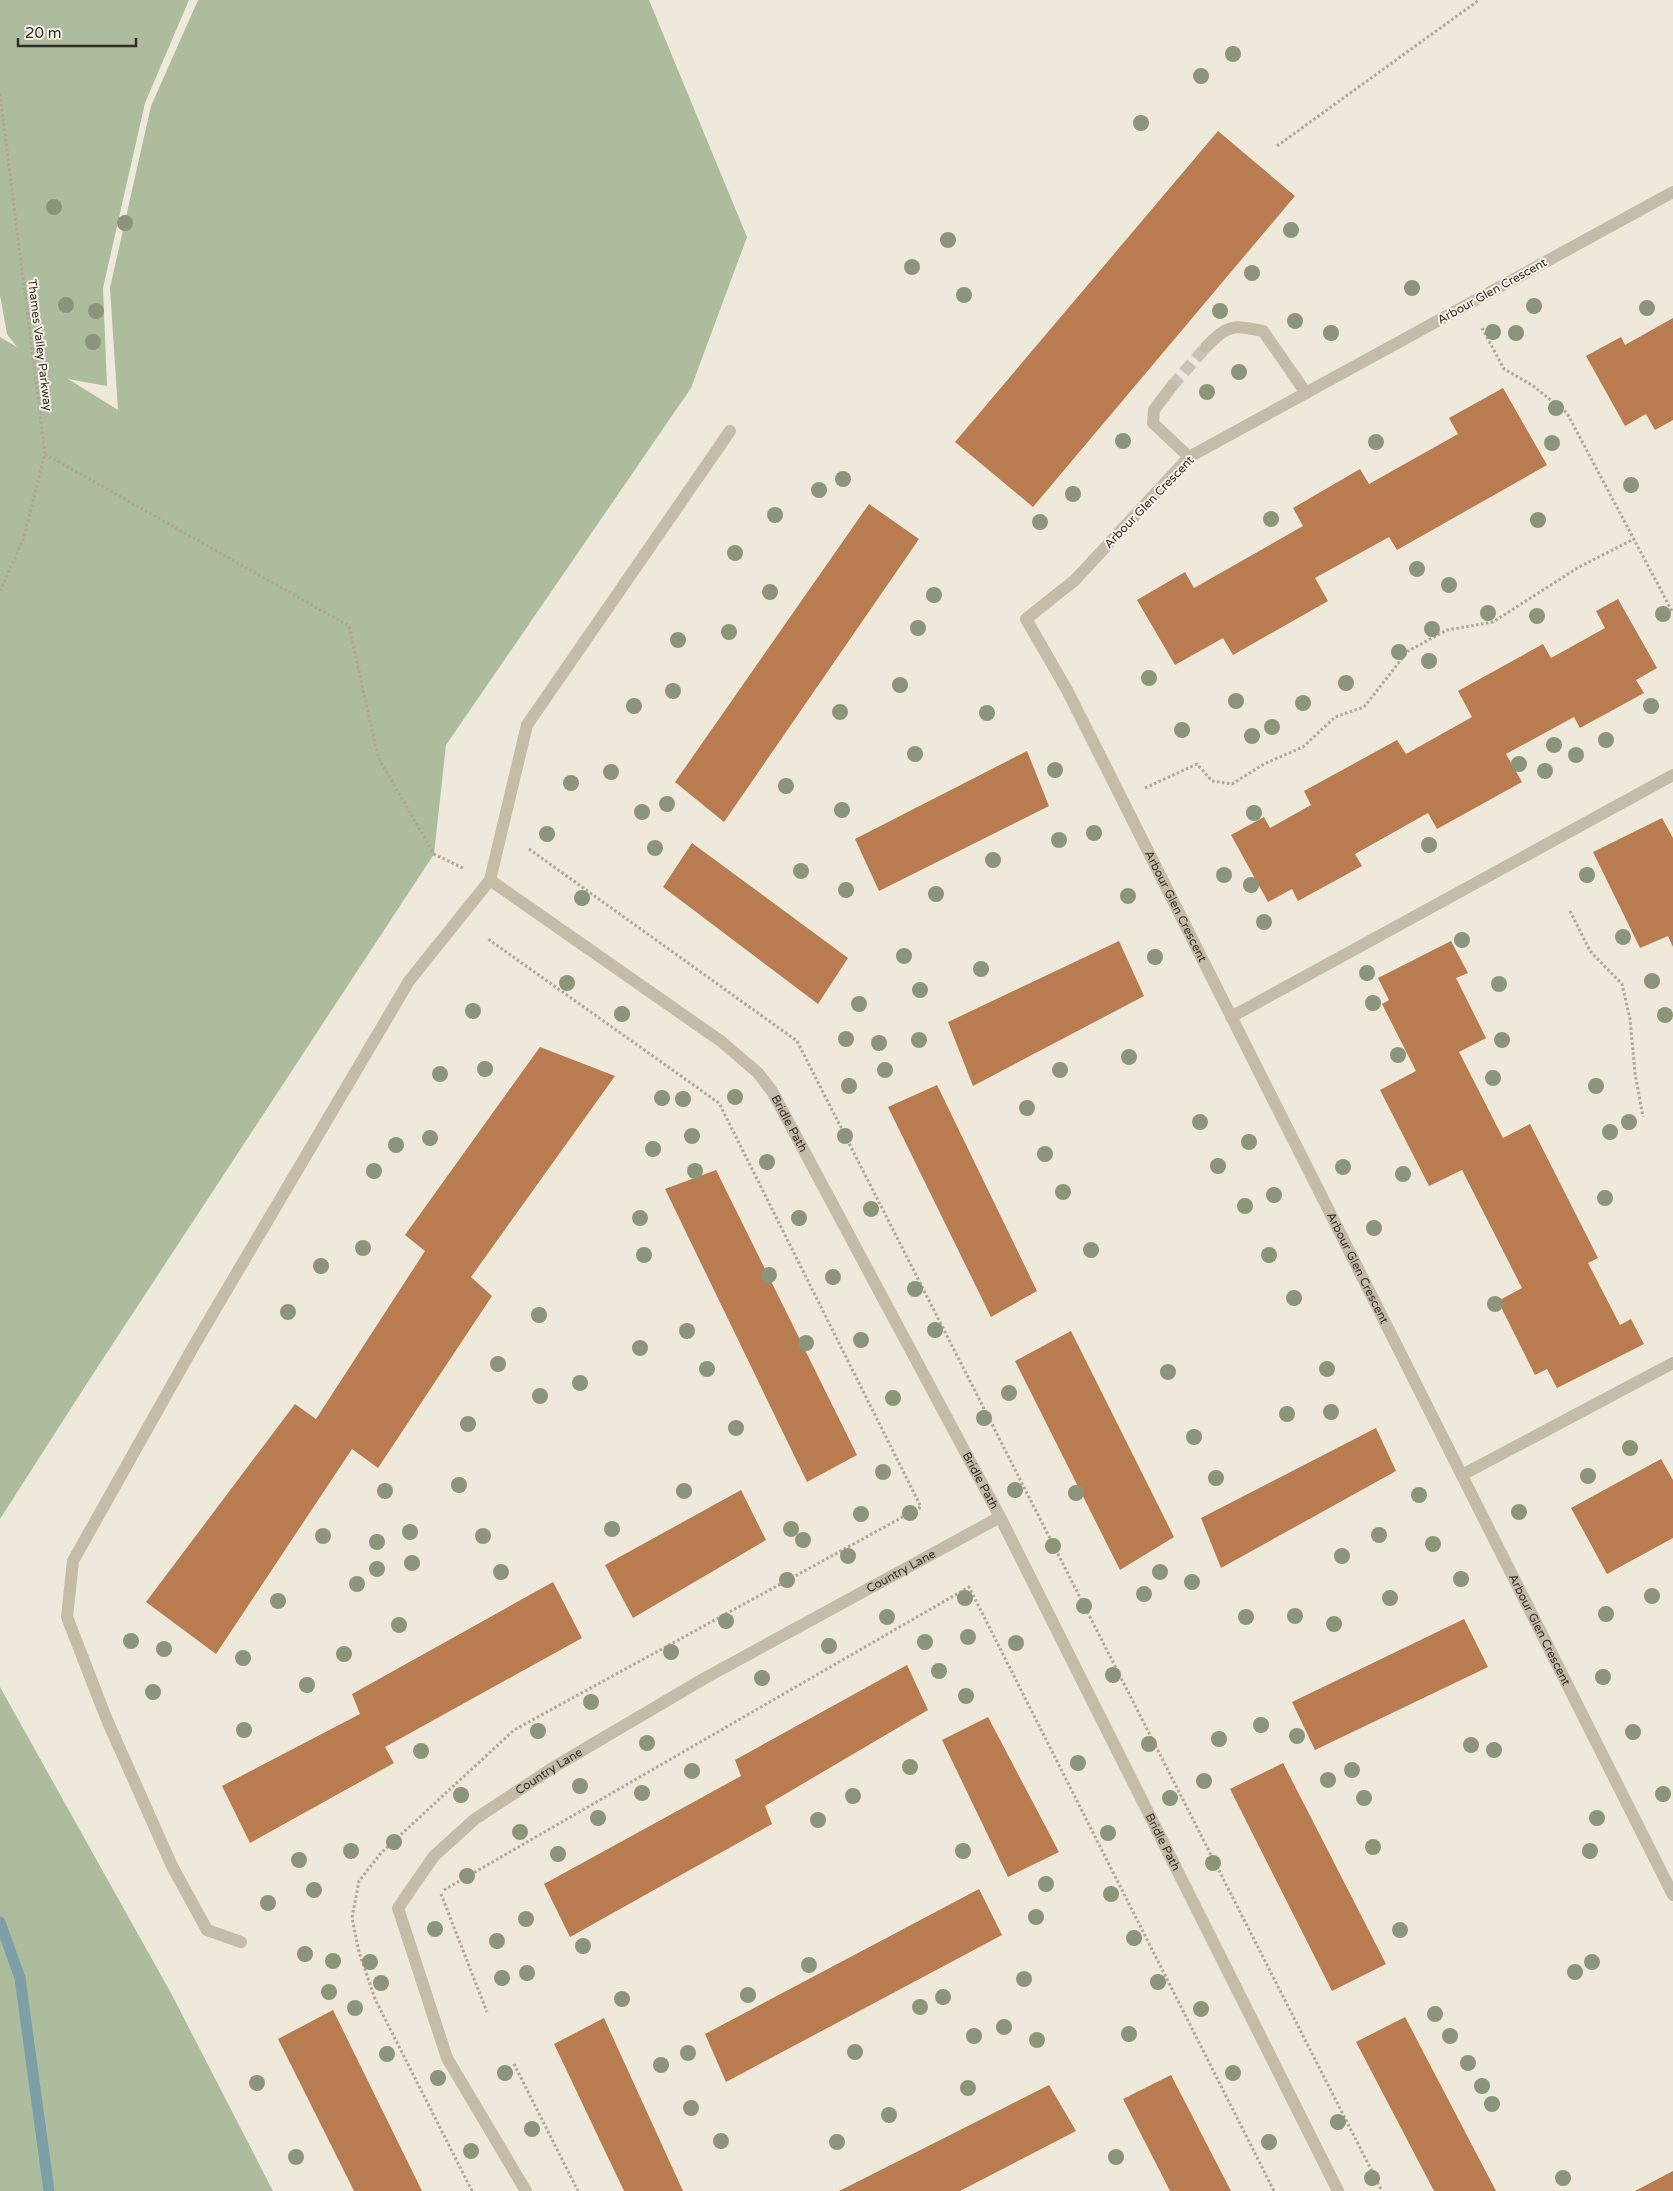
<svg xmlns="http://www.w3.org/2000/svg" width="1673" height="2191" font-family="'Varela Round',sans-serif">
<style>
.green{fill:#acbc9d}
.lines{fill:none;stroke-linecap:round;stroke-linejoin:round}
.stream{stroke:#7d9fa8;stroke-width:11}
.building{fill:#b87c50}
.minor-tunnel{stroke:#c9c3b7;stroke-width:12;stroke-dasharray:12 6;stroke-linecap:butt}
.path{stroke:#b1a593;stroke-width:3;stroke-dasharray:2.5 2.5;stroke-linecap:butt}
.minor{stroke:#c5bba9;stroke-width:12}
.tree{fill:#8d947c}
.labels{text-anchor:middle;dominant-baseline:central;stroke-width:4;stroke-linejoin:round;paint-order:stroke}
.street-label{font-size:12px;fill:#332d28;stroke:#f7f2e7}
</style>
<rect width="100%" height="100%" fill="#eee9db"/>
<path class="green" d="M0 0H189L145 103 103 288 107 386 68 379 118 410 110 288 151 106 198 0H649L747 237 691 388 446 745 434 854 93 1374 0 1519V337L17 347 7 334 0 295Z
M0 1687 172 1995 273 2191H0Z"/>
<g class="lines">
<path class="stream" d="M0 1922 20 1978 49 2191"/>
</g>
<path class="building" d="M1218 131 1295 196 1033 507 955 442Z
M1673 318V420L1655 430 1646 414 1625 426 1586 356 1621 337 1625 345Z
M1503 388 1547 465 1397 550 1389 537 1315 578 1328 601 1233 655 1223 638 1175 665 1137 600 1185 572 1194 588 1303 526 1293 508 1360 469 1369 484 1458 434 1449 418Z
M869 504 919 539 724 822 675 782Z
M1618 599 1657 668 1636 680 1644 693 1580 728 1574 717 1506 754 1522 782 1437 829 1428 813 1355 854 1362 866 1298 901 1292 889 1268 902 1231 835 1264 817 1270 828 1311 805 1304 791 1397 740 1406 754 1472 717 1458 691 1543 644 1551 658 1605 628 1596 611Z
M1027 751 1049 806 879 891 855 839Z
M1662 818 1673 838V947L1668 936 1640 948 1593 852Z
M692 843 848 958 818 1004 663 887Z
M1119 941 1144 996 973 1086 948 1022Z
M1451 941 1468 973 1456 978 1486 1038 1459 1052 1503 1138 1530 1124 1598 1258 1588 1263 1620 1325 1631 1319 1644 1344 1557 1388 1547 1369 1535 1375 1498 1301 1522 1288 1462 1170 1429 1186 1380 1090 1416 1071 1382 1004 1389 1000 1378 978Z
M540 1047 615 1076 471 1277 492 1296 378 1468 352 1449 216 1654 146 1602 295 1404 316 1419 425 1251 405 1235Z
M937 1085 1037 1291 991 1317 888 1107Z
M716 1170 857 1455 807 1482 665 1189Z
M1071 1331 1174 1537 1120 1570 1015 1361Z
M1376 1428 1396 1471 1221 1568 1201 1518Z
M1661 1459 1673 1480V1538L1607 1574 1571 1508Z
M741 1490 766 1540 633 1618 605 1565Z
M553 1582 582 1638 385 1747 394 1763 250 1843 222 1786 360 1714 352 1694Z
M1464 1619 1488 1667 1315 1750 1292 1702Z
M907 1665 928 1710 765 1806 772 1824 570 1937 544 1884 741 1776 735 1760Z
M988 1717 1059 1852 1008 1877 942 1740Z
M1283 1763 1386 1964 1332 1991 1230 1789Z
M979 1889 1002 1935 726 2082 705 2034Z
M333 2010 422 2191H354L278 2039Z
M1405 2017 1496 2191H1434L1356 2042Z
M604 2018 683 2191H624L554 2044Z
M1171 2075 1231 2191H1170L1123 2099Z
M1049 2085 1076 2131 960 2191H839Z
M1673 2171V2191H1635Z"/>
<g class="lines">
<path class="minor-tunnel" d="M1172 386 1206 347"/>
<path class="path" d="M0 94 45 454 23 540 0 591
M1277 146 1479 0
M1482 328 1504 369 1532 385 1567 413 1673 613
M45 454 349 626 378 757 434 854 465 869
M1145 788 1197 764 1212 781 1232 784 1264 764 1303 747 1335 717 1364 707 1408 651 1447 630 1493 622 1579 567 1634 539
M529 849 797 1041 1382 2191
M1570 911 1590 951 1622 984 1630 1019 1635 1073 1643 1117
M444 1890 969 1587 1274 2191
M441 1894 487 2012
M514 2064 578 2191
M472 2191 375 1999 359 1952 352 1918 359 1881 381 1853 514 1730 921 1507 719 1103 488 939"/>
<g class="minor">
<path id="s1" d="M1673 192 1189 457 1075 580 1026 619 1067 690 1673 1895"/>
<path d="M1206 347C1228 324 1233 325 1263 331L1306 393"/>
<path d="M1172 386 1154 410 1153 423 1189 457"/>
<path id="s2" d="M490 880 722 1042 758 1073 772 1091 1000 1517 1338 2191"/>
<path d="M1231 1017 1673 775"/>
<path d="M1462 1475 1673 1363"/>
<path d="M241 1942 207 1930 172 1866 107 1720 67 1617 73 1561 196 1342 409 981 490 880 527 725 730 431"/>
<path id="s3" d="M526 2191 447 2058 398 1908 434 1856 475 1819 554 1767 705 1678 1000 1517"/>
</g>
</g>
<g class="tree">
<circle cx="1233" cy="54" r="8"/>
<circle cx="1201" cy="76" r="8"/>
<circle cx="1141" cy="123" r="8"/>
<circle cx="54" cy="207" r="8"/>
<circle cx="125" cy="223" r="8"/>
<circle cx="1291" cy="230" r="8"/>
<circle cx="948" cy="240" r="8"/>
<circle cx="912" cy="267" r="8"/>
<circle cx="1252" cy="273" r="8"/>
<circle cx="1412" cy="288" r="8"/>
<circle cx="964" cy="295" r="8"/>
<circle cx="66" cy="305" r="8"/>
<circle cx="1534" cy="306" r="8"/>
<circle cx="1647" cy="308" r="8"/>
<circle cx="96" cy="311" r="8"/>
<circle cx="1220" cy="311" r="8"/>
<circle cx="1295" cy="321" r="8"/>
<circle cx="1493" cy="332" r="8"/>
<circle cx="1331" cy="333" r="8"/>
<circle cx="1516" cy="333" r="8"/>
<circle cx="93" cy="342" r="8"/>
<circle cx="1239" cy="372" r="8"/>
<circle cx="1207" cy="392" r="8"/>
<circle cx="1556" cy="408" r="8"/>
<circle cx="1123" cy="441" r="8"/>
<circle cx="1376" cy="442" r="8"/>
<circle cx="1552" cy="443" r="8"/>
<circle cx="843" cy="479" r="8"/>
<circle cx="1631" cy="485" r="8"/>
<circle cx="819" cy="490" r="8"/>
<circle cx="1073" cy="494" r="8"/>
<circle cx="775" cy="515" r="8"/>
<circle cx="1271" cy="519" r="8"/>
<circle cx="1538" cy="520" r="8"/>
<circle cx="1040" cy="522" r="8"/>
<circle cx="735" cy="553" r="8"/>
<circle cx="1417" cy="569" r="8"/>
<circle cx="1449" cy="585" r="8"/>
<circle cx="770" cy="592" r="8"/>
<circle cx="934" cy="595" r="8"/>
<circle cx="1488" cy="613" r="8"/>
<circle cx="1663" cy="614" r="8"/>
<circle cx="1537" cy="616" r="8"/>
<circle cx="918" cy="628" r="8"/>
<circle cx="1432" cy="629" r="8"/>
<circle cx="729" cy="632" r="8"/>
<circle cx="678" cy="640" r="8"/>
<circle cx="1399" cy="652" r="8"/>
<circle cx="1429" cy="661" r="8"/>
<circle cx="1149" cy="678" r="8"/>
<circle cx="1346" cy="683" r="8"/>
<circle cx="900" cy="685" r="8"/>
<circle cx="673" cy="691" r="8"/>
<circle cx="1236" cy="701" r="8"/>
<circle cx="1303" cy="703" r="8"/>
<circle cx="634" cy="706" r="8"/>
<circle cx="1651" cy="706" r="8"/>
<circle cx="840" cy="712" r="8"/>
<circle cx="987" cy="713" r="8"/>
<circle cx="1272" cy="727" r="8"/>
<circle cx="1182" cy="730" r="8"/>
<circle cx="1252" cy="736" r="8"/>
<circle cx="1606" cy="740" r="8"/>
<circle cx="1554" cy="745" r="8"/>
<circle cx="915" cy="754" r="8"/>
<circle cx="1576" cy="755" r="8"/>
<circle cx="1519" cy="764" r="8"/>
<circle cx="1055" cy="770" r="8"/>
<circle cx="1545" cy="771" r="8"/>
<circle cx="611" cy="772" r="8"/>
<circle cx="571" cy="783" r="8"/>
<circle cx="786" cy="786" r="8"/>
<circle cx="667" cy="804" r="8"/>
<circle cx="842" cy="810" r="8"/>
<circle cx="642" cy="812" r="8"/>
<circle cx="1254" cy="813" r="8"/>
<circle cx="1094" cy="833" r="8"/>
<circle cx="547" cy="834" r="8"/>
<circle cx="1059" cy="840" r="8"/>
<circle cx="1429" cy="845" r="8"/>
<circle cx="655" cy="848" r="8"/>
<circle cx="993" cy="860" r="8"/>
<circle cx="801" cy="871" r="8"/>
<circle cx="1224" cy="875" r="8"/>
<circle cx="1587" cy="875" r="8"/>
<circle cx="1251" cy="885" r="8"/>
<circle cx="846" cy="890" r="8"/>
<circle cx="936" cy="894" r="8"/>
<circle cx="1128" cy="896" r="8"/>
<circle cx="582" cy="898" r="8"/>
<circle cx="1264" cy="922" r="8"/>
<circle cx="1623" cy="937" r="8"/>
<circle cx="1462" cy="940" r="8"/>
<circle cx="904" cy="956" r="8"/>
<circle cx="1155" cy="957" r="8"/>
<circle cx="981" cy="969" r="8"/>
<circle cx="1367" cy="973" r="8"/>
<circle cx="1652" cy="981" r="8"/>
<circle cx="567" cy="983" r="8"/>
<circle cx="1499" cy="984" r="8"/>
<circle cx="920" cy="990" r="8"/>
<circle cx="1373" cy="1003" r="8"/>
<circle cx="859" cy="1004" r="8"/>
<circle cx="473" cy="1011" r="8"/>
<circle cx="622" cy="1014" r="8"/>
<circle cx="1665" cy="1015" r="8"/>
<circle cx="846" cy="1039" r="8"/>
<circle cx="919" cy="1040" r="8"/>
<circle cx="1502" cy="1040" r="8"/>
<circle cx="879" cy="1043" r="8"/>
<circle cx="1398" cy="1055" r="8"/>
<circle cx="1129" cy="1057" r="8"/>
<circle cx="485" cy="1069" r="8"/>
<circle cx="885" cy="1070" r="8"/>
<circle cx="1060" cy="1070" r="8"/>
<circle cx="440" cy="1074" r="8"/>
<circle cx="1493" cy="1078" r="8"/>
<circle cx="849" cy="1086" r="8"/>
<circle cx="1596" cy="1086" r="8"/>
<circle cx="735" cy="1097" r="8"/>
<circle cx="662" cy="1098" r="8"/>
<circle cx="683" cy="1099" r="8"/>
<circle cx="1027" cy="1108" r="8"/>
<circle cx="1200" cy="1122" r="8"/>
<circle cx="1629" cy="1122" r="8"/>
<circle cx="1610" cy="1132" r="8"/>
<circle cx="692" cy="1136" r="8"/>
<circle cx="845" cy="1136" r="8"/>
<circle cx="430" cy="1138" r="8"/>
<circle cx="1249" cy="1142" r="8"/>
<circle cx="396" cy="1145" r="8"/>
<circle cx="653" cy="1149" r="8"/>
<circle cx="1045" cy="1154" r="8"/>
<circle cx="767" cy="1162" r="8"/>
<circle cx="1218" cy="1166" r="8"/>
<circle cx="1343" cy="1167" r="8"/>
<circle cx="374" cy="1171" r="8"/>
<circle cx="695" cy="1171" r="8"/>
<circle cx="1403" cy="1174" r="8"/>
<circle cx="1063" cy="1192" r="8"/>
<circle cx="1274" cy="1195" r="8"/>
<circle cx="1605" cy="1198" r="8"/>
<circle cx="1245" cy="1206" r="8"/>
<circle cx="871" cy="1209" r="8"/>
<circle cx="640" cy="1218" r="8"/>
<circle cx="799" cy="1218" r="8"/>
<circle cx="1374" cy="1228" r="8"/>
<circle cx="363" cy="1248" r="8"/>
<circle cx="1091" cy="1250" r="8"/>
<circle cx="644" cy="1255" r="8"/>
<circle cx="1269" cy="1255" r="8"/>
<circle cx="321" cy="1266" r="8"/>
<circle cx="769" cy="1275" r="8"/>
<circle cx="833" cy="1277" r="8"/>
<circle cx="915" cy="1289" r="8"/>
<circle cx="1294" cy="1298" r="8"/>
<circle cx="1495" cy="1304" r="8"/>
<circle cx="288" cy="1312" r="8"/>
<circle cx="539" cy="1315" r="8"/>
<circle cx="935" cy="1330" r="8"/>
<circle cx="687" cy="1331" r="8"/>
<circle cx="861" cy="1340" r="8"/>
<circle cx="806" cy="1343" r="8"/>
<circle cx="640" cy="1348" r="8"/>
<circle cx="498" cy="1364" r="8"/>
<circle cx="707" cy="1369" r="8"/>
<circle cx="1327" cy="1369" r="8"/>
<circle cx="1168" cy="1372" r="8"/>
<circle cx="580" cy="1383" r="8"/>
<circle cx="1009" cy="1393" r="8"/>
<circle cx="540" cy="1396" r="8"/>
<circle cx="893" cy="1398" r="8"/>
<circle cx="1331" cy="1412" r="8"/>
<circle cx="1287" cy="1414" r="8"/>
<circle cx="984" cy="1418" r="8"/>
<circle cx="468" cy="1424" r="8"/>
<circle cx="736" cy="1428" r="8"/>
<circle cx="1194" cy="1437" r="8"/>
<circle cx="1630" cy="1448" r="8"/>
<circle cx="883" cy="1472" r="8"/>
<circle cx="1588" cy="1476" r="8"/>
<circle cx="1216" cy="1478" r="8"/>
<circle cx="459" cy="1485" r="8"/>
<circle cx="1015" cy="1490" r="8"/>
<circle cx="385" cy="1491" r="8"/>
<circle cx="684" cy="1491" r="8"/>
<circle cx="1076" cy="1493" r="8"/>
<circle cx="1419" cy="1495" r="8"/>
<circle cx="1519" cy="1512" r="8"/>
<circle cx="910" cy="1513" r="8"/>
<circle cx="861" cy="1514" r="8"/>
<circle cx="612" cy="1529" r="8"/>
<circle cx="791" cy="1529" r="8"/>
<circle cx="410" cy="1532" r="8"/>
<circle cx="1379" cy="1535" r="8"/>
<circle cx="323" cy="1536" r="8"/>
<circle cx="483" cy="1536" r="8"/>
<circle cx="803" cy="1540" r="8"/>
<circle cx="377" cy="1542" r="8"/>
<circle cx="1433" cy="1544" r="8"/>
<circle cx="1053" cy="1546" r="8"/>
<circle cx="848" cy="1556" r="8"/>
<circle cx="1342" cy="1556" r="8"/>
<circle cx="412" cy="1563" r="8"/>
<circle cx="377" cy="1569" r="8"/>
<circle cx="501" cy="1572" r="8"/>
<circle cx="1160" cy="1572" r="8"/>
<circle cx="1461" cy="1579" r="8"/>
<circle cx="787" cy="1580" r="8"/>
<circle cx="1192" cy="1582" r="8"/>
<circle cx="357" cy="1584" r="8"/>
<circle cx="1144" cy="1594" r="8"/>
<circle cx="1652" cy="1596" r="8"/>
<circle cx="965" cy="1598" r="8"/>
<circle cx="1390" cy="1598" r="8"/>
<circle cx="278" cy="1601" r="8"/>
<circle cx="1084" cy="1606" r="8"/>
<circle cx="1606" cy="1614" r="8"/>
<circle cx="1295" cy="1616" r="8"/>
<circle cx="887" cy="1617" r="8"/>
<circle cx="1246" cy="1617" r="8"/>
<circle cx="726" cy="1621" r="8"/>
<circle cx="1334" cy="1624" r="8"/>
<circle cx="399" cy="1625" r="8"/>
<circle cx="968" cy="1637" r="8"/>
<circle cx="131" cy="1641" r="8"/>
<circle cx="925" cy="1642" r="8"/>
<circle cx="1016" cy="1643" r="8"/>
<circle cx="829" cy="1646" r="8"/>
<circle cx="164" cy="1649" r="8"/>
<circle cx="671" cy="1652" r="8"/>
<circle cx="344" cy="1654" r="8"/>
<circle cx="243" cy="1658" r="8"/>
<circle cx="939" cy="1671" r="8"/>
<circle cx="1113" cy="1675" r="8"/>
<circle cx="1603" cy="1677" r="8"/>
<circle cx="762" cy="1678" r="8"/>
<circle cx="307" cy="1685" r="8"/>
<circle cx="153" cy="1692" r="8"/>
<circle cx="966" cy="1696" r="8"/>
<circle cx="591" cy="1702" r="8"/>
<circle cx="1261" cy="1725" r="8"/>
<circle cx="244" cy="1730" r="8"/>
<circle cx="538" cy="1731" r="8"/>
<circle cx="1633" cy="1732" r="8"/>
<circle cx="1297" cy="1736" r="8"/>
<circle cx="1219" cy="1739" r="8"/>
<circle cx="647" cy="1743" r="8"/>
<circle cx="1149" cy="1744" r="8"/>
<circle cx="1471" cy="1745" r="8"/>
<circle cx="1494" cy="1750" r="8"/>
<circle cx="421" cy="1751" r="8"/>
<circle cx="1078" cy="1763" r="8"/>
<circle cx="910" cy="1767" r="8"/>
<circle cx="1352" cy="1770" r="8"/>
<circle cx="692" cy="1771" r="8"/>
<circle cx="1328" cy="1780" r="8"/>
<circle cx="1204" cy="1781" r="8"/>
<circle cx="580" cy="1786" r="8"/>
<circle cx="642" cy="1793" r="8"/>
<circle cx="1663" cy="1794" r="8"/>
<circle cx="461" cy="1795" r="8"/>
<circle cx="853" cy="1796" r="8"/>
<circle cx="1170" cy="1798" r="8"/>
<circle cx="1364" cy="1798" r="8"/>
<circle cx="598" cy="1818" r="8"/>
<circle cx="1597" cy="1818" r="8"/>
<circle cx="818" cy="1820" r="8"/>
<circle cx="520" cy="1832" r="8"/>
<circle cx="1108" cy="1833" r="8"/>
<circle cx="394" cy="1842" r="8"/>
<circle cx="1373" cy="1847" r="8"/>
<circle cx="351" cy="1851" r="8"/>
<circle cx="963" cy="1851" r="8"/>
<circle cx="1590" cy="1851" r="8"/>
<circle cx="558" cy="1854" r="8"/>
<circle cx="299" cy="1860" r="8"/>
<circle cx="1213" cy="1863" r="8"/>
<circle cx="467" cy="1876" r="8"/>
<circle cx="1046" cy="1884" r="8"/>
<circle cx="314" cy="1890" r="8"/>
<circle cx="1111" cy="1894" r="8"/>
<circle cx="268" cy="1903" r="8"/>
<circle cx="1036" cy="1917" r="8"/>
<circle cx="526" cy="1919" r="8"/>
<circle cx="435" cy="1929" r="8"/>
<circle cx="1400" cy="1930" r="8"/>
<circle cx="1134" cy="1938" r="8"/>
<circle cx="497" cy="1941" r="8"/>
<circle cx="583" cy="1946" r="8"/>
<circle cx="305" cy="1954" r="8"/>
<circle cx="333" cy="1961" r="8"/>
<circle cx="370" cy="1962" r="8"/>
<circle cx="1592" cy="1962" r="8"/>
<circle cx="809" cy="1965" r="8"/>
<circle cx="1575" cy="1972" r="8"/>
<circle cx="527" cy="1973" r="8"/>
<circle cx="502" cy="1978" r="8"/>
<circle cx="1024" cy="1979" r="8"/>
<circle cx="1158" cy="1982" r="8"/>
<circle cx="381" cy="1983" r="8"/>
<circle cx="329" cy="1992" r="8"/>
<circle cx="748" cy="1995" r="8"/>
<circle cx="943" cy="1997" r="8"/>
<circle cx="622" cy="1999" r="8"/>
<circle cx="920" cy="2007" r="8"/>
<circle cx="355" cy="2008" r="8"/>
<circle cx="1201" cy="2009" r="8"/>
<circle cx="1435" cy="2014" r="8"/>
<circle cx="1004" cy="2027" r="8"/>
<circle cx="1129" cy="2034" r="8"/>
<circle cx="974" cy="2036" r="8"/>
<circle cx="1450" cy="2036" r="8"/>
<circle cx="1037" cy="2040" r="8"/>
<circle cx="855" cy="2052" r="8"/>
<circle cx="688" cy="2053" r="8"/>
<circle cx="387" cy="2054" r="8"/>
<circle cx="1468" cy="2063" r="8"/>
<circle cx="661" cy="2065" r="8"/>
<circle cx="505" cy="2073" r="8"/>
<circle cx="1233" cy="2073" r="8"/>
<circle cx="438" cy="2078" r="8"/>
<circle cx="257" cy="2083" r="8"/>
<circle cx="1482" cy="2086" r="8"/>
<circle cx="968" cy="2088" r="8"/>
<circle cx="1492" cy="2104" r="8"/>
<circle cx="691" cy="2108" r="8"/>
<circle cx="889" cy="2115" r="8"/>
<circle cx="1338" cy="2122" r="8"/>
<circle cx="532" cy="2129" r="8"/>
<circle cx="721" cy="2141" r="8"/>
<circle cx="837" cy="2142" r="8"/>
<circle cx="1269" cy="2142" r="8"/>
<circle cx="471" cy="2151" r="8"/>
<circle cx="296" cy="2157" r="8"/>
<circle cx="1116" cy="2157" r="8"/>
<circle cx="1372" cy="2178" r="8"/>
<circle cx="1563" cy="2178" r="8"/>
</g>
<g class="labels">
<g class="street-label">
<text transform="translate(1492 291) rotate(-29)">Arbour Glen Crescent</text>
<text transform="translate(40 345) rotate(83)">Thames Valley Parkway</text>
<text transform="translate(1149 502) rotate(-46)">Arbour Glen Crescent</text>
<text stroke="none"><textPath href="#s1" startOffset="1106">Arbour Glen Crescent</textPath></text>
<text stroke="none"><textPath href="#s2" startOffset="390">Bridle Path</textPath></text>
<text stroke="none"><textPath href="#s1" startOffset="1511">Arbour Glen Crescent</textPath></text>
<text stroke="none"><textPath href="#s2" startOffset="795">Bridle Path</textPath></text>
<text stroke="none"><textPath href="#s3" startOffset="924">Country Lane</textPath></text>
<text stroke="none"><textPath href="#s1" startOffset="1916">Arbour Glen Crescent</textPath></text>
<text stroke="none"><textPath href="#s3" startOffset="519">Country Lane</textPath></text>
<text stroke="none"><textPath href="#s2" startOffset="1200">Bridle Path</textPath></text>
</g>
</g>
<path d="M18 38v8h118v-8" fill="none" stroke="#332d28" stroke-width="2.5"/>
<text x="25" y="38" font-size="15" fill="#332d28" stroke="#f7f2e7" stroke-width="4" paint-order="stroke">20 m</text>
</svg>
